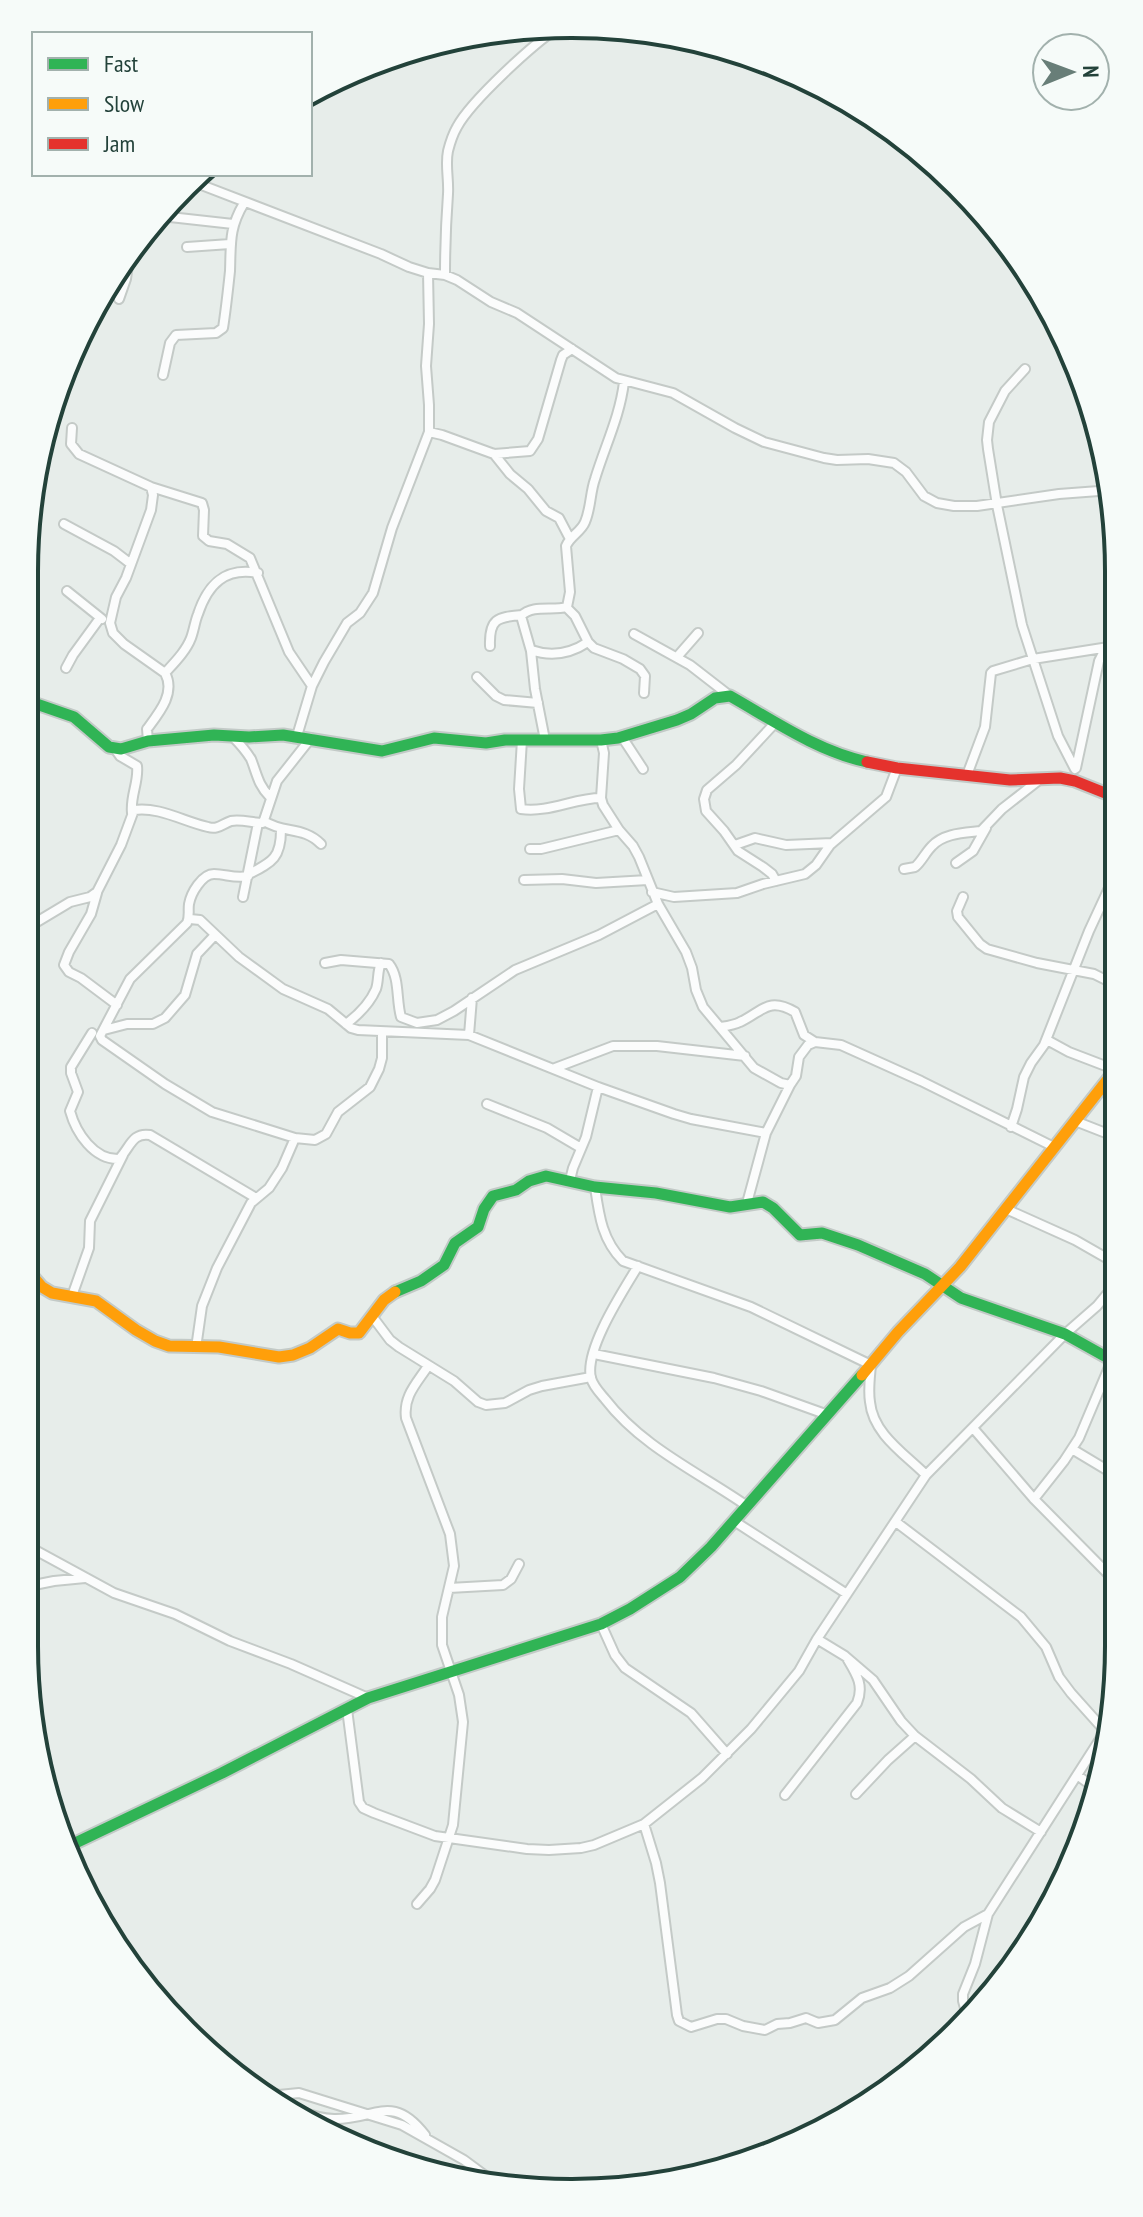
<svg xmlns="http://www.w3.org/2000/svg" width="1143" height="2217" font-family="'PT Sans Narrow',sans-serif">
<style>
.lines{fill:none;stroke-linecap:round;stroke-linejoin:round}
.street-casing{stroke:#c4cac7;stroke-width:12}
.fast-casing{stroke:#c3cac7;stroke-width:15}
.slow-casing{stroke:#c3cac7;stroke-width:15}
.jam-casing{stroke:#c3cac7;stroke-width:15}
.street{stroke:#fbfcfc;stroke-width:8}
.fast{stroke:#30b455;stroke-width:11}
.slow{stroke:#ff9f0a;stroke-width:11}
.jam{stroke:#e5322d;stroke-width:11}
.rim{fill:none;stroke:#23423a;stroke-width:4}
</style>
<rect width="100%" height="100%" fill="#e7edea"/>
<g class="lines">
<defs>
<path id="street" d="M191 181 381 254 409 267 428 273 445 275 457 280 491 302 517 313 616 378 673 393 735 428 764 442 824 458 837 460 868 459 894 463 906 472 924 496 937 503 954 506H977L1059 494 1112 490
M170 217 233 224
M187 247 230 244
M445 275C445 248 446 221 448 194 449 179 445 165 448 151 450 143 453 134 457 127 471 101 533 44 559 27
M119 299 126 279 130 250
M1025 369 1005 391 989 422 987 440 988 449 997 505 1022 625 1058 736 1075 769
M163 375 170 343 176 335 216 333 223 328C226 309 228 290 230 271 231 243 229 228 244 203
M72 428 71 444 79 454 151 487 202 503 204 510 203 536 209 541 227 544 250 558 289 652 312 686
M429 432 442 435 494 454 530 451 538 439 561 360 563 355 572 349
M494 454 510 474 528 489 546 511 559 518 570 539
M64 524 114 551 131 564
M67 591 102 619
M566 607 575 616 588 642 594 648 623 659 640 669 645 676 644 693
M634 634 690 665 730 696
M490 646C489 619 497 617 522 615
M531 650C551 657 570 654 588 642
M677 657 698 633
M66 668 73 655 100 618
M165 673C175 662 186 651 191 638 194 630 195 621 198 614 208 584 225 567 258 573
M477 677 496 696 504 700 538 703
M775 723 736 765 707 790 704 799 706 811 724 831 738 851 763 867 772 874 776 881
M297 736 312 686 324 662 347 623 360 613 373 593 392 528 429 432V405L426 366 429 324 428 273
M233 737C240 744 246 751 251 759 257 774 258 785 270 797
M622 737 643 769
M522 740 519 789 521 809C549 813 574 798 601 798
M545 740 535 689 531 651 521 616C533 604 552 611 567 607L570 592 566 546C570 536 581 532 585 522 591 508 590 493 595 479 605 446 620 416 624 382
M601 740 604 753 601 798 603 805 619 830 633 846 639 857 658 904 686 952 692 968 696 990 703 1007 754 1068 781 1083 790 1085 796 1076 799 1057 808 1045 815 1042 841 1045 921 1081 1054 1147
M148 741 147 729C159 713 176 693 165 673L124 644 113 633 110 623 116 597 126 578 151 510 153 495 151 487
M115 749 120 756 137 766C139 782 130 796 132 813
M1076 768 1099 661 1105 649
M967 775 985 727 991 673 993 671 1033 659 1115 646
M264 821C284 834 303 826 321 844
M735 845 755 838 786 845 832 843
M530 849H541L619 830
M956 863 973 851 986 828
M904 869 915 867C922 861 925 853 932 846 944 833 964 833 981 831L1002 809 1039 780
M249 874C273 862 281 857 281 830
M248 876C235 879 226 874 214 874 202 874 191 893 189 904 188 911 190 916 187 923L130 979 100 1036 102 1040 165 1084 212 1112 295 1138 315 1140 326 1134 338 1112 370 1087 379 1069 382 1058V1032
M524 880 562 879 596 883 648 880
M652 892 674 897 737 893 763 884 805 874 816 865 830 845 886 797 897 768
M97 893 91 914 69 952 64 965 69 972 81 978 117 1005
M243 897 258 823
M963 897 957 911 958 917 980 944 987 949 1037 963 1094 974 1116 985
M190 919 200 920 239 957 283 989 328 1009 351 1028 358 1030 469 1035 598 1087 674 1114 691 1119 766 1133
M25 929 70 902 90 897 97 892 121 845 134 810C158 806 185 822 208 827 218 830 222 824 231 821 241 819 253 823 263 823L277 781 311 738
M325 963 341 960 389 964C400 978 396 1000 401 1017L417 1023 437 1020 454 1011 515 970 599 935 658 904
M346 1024C358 1015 370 1003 376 989 379 980 377 972 381 963
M721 1027C727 1026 734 1025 740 1022 762 1012 768 996 795 1012L804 1035 815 1042
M104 1030 127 1024H153L165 1018 185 995 197 954 215 935
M92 1033 71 1067V1073L78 1092 70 1111C76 1133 94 1160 119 1159 130 1148 132 1132 150 1135L256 1198
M469 1035 472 998
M1047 1040 1069 1052 1116 1070
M555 1068 613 1046H657L745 1056
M487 1104 547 1128 581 1148
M1075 1121 1116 1137
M1011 1127 1017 1109 1024 1077 1031 1063 1044 1045 1089 931 1115 875
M570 1180 573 1168 586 1137 598 1087
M595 1187C599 1215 602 1240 623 1261L751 1307 871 1365C870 1377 868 1390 870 1402 873 1434 905 1454 926 1475
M747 1203 766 1133 790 1085
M1006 1209 1075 1240 1117 1264
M638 1266C623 1291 584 1350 591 1378 593 1386 600 1393 605 1399 642 1447 698 1472 747 1506
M72 1296 89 1248 90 1221 123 1155
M372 1316 390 1340 399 1347 454 1381 478 1402 486 1405 505 1403 529 1390 542 1386 591 1377
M196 1348 202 1306 217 1268 251 1203 269 1188 282 1168 295 1138
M594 1354 714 1378 761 1391 828 1415
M973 1428 1034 1499 1118 1584
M1072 1449 1117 1476
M1034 1499 1064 1461 1079 1438 1112 1360
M734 1521 847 1594
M896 1522 1021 1617 1046 1647 1059 1677 1071 1693 1105 1731
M24 1544 114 1593 175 1614 230 1641 291 1664 368 1698
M24 1587 54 1581 85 1578
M449 1588 503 1585 511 1579 519 1564
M601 1624 615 1655 625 1668 691 1713 727 1754
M817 1639 845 1656 873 1680 901 1721 915 1736 971 1779 1002 1808 1041 1832
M347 1709 359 1802 363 1808 374 1813 435 1836 527 1849 549 1850 581 1848 594 1845 644 1824 702 1778 751 1729 799 1671 817 1639 926 1475 1065 1334 1097 1306 1117 1282
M1077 1775 1099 1791
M856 1794 888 1760 915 1736
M785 1795 857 1703C864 1686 857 1675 848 1660
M644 1824 656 1863 660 1883 677 2015 679 2021 691 2027 717 2019H726L743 2026 765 2030 777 2024 790 2023 806 2018 818 2023 835 2020 862 1998 890 1988 909 1976 964 1927 988 1914
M417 1904 430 1889 435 1880 453 1825 463 1722 459 1695 442 1645V1617L454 1566 450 1534 406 1418C403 1396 417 1383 428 1366
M968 2019 963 2001V1994L975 1964 988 1914 1111 1722
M251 2086 279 2095 299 2093 402 2125 464 2160 491 2180
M269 2095C287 2107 312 2118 334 2119 375 2120 392 2092 425 2135"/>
<path id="fast" d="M25 700 74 717 109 747 121 749 148 741 214 735 249 737 283 735 382 751 434 738 486 743 505 740H601L618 738 677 720 691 714 715 698 730 696C774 721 817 751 867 762
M395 1292 421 1281 444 1265 455 1243 478 1227 484 1209 493 1196 516 1190 529 1181 546 1176 595 1187 656 1193 730 1207 763 1202 773 1208 800 1235 822 1233 858 1245 925 1274 961 1298 1065 1334 1117 1363
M67 1847 222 1773 368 1698 601 1624 630 1609 680 1577 711 1547 862 1375"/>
<path id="slow" d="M24 1266 42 1287 52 1293 96 1301 136 1330 155 1341 169 1346 219 1347 279 1357 293 1355 310 1348 338 1329 350 1333H359L384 1300 395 1292
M862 1375 898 1332 960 1267 1116 1069"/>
<path id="jam" d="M867 762 897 768 1010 780 1060 778 1075 781 1115 797"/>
</defs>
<use href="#street" class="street-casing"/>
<use href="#fast" class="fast-casing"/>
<use href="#slow" class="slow-casing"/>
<use href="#jam" class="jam-casing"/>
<use href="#street" class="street"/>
<use href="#fast" class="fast"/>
<use href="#slow" class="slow"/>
<use href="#jam" class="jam"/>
</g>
<path d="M0 0H1143V2217H0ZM571 38H572A533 533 0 0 1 1105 571V1646A533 533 0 0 1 572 2179H571A533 533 0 0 1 38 1646V571A533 533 0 0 1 571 38Z" fill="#f6fbf9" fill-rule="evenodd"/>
<path class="rim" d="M571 38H572A533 533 0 0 1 1105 571V1646A533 533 0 0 1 572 2179H571A533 533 0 0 1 38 1646V571A533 533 0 0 1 571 38Z"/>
<rect x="32" y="32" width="280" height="144" fill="#f6fbf9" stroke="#a2b1ad" stroke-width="2"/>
<rect x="48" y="58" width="40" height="12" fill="#30b455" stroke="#a2b1ad" stroke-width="2"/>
<text x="104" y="72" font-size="24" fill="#23423a">Fast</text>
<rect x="48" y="98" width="40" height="12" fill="#ff9f0a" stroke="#a2b1ad" stroke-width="2"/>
<text x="104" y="112" font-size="24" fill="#23423a">Slow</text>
<rect x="48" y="138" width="40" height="12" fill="#e5322d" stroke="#a2b1ad" stroke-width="2"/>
<text x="104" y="152" font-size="24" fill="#23423a">Jam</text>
<g transform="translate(1071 72) rotate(89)"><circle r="38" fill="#f6fbf9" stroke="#a2b1ad" stroke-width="2"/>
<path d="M0-6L14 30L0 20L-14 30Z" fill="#687e78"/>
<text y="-12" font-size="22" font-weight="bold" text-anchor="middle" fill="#23423a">N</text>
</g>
</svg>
